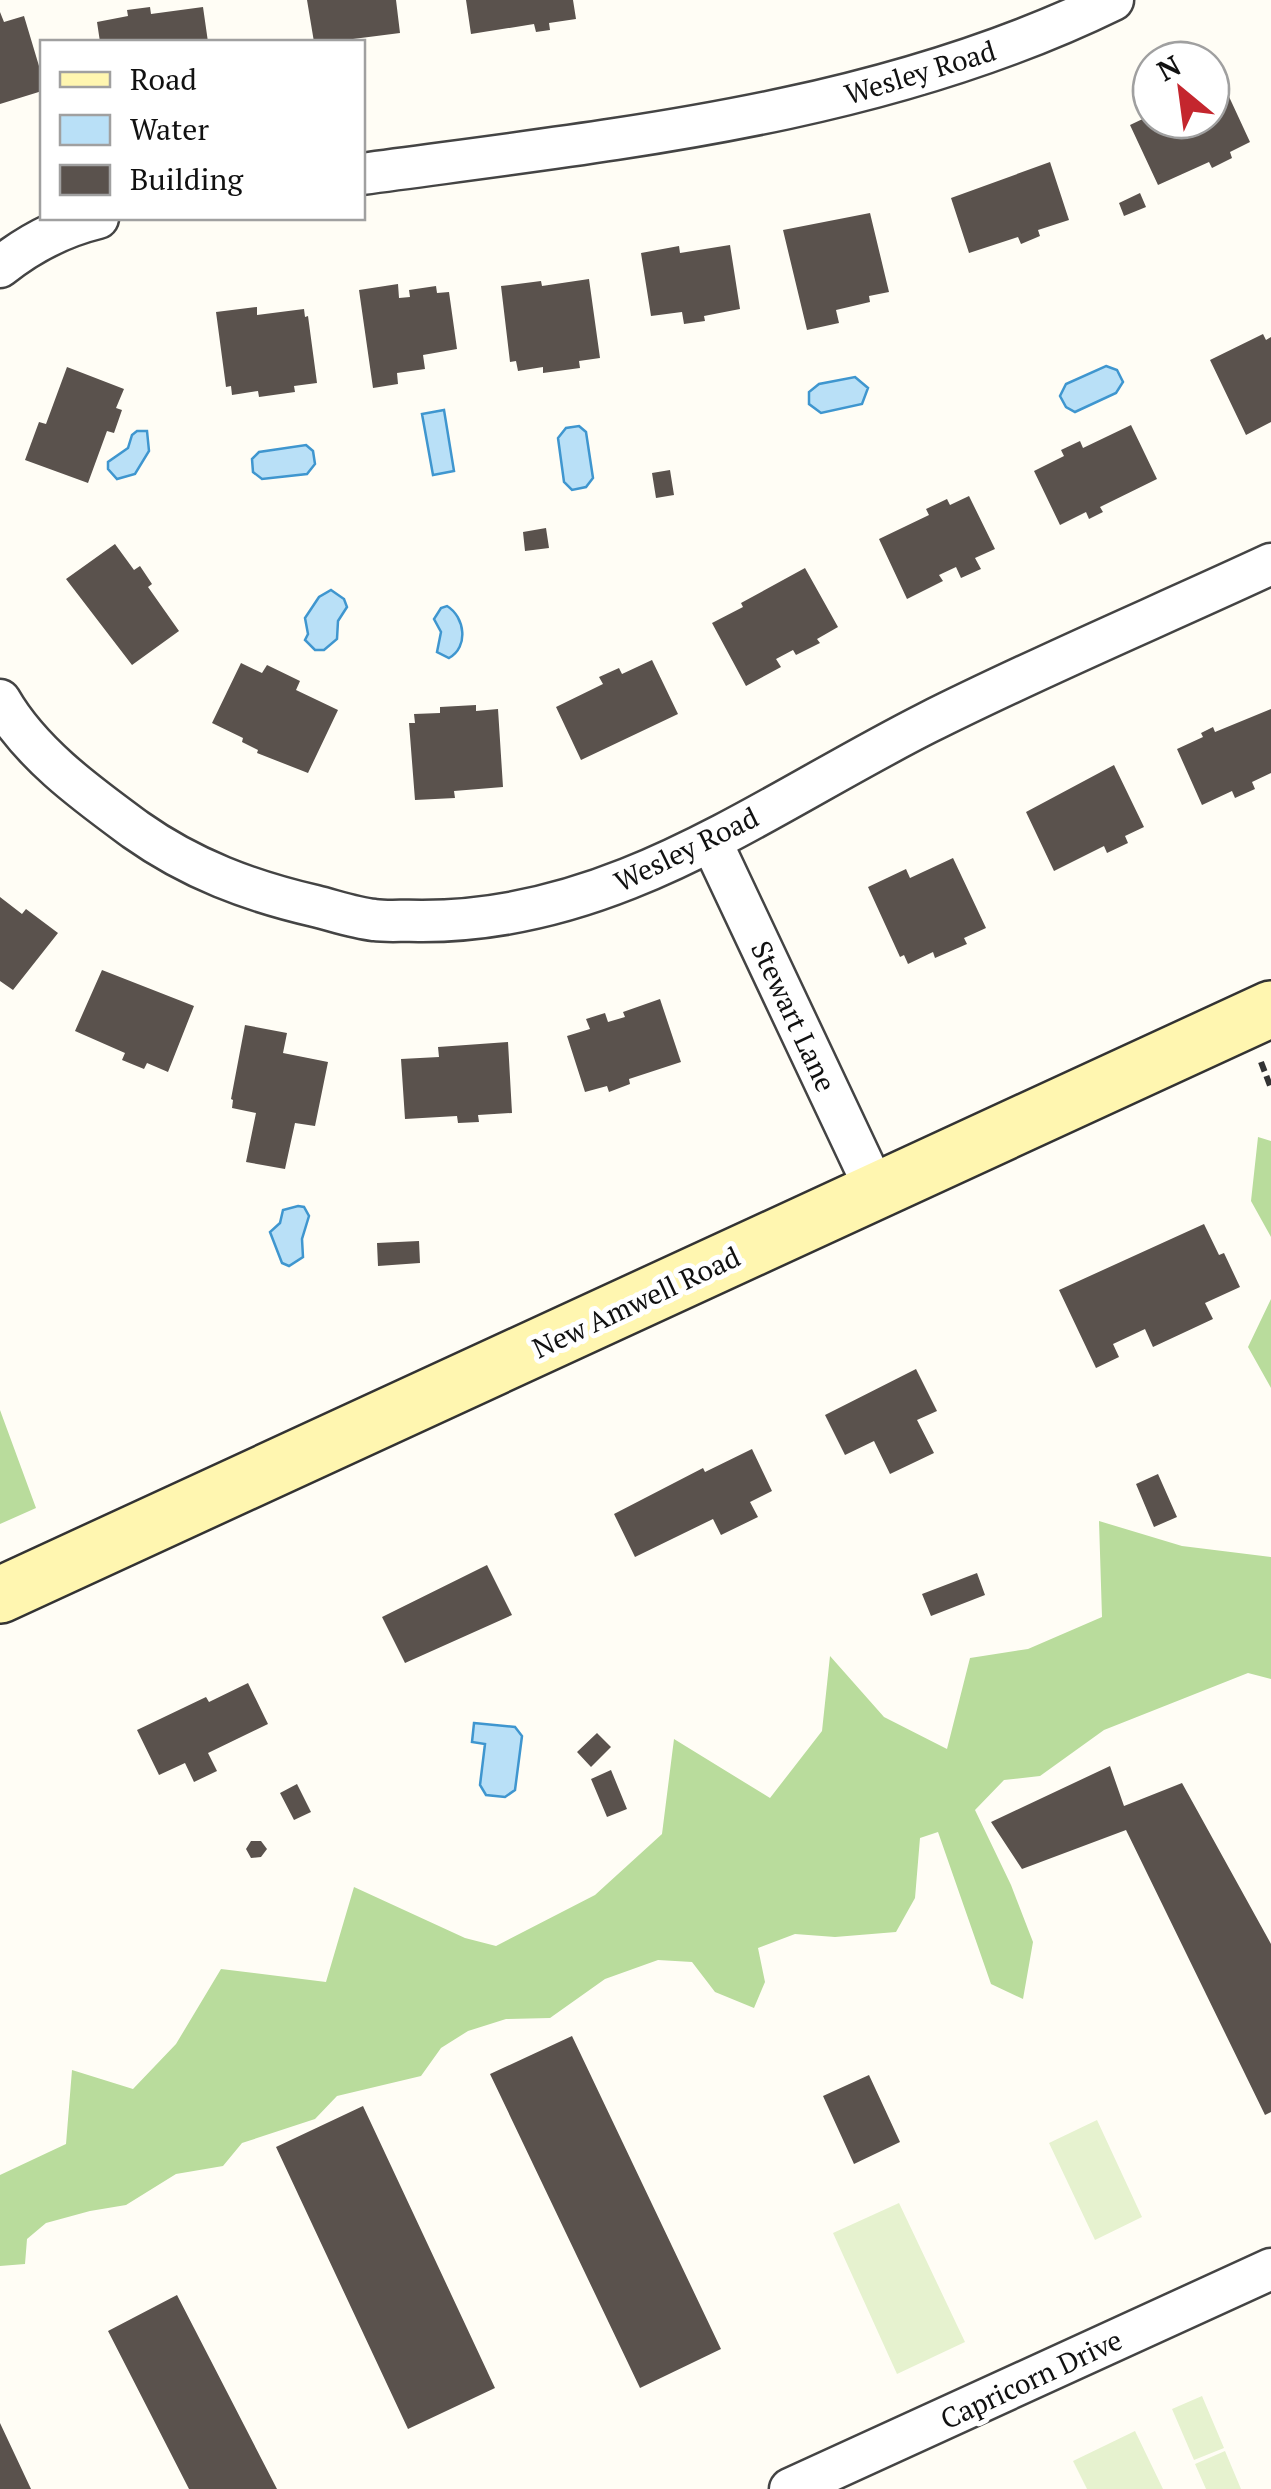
<svg xmlns="http://www.w3.org/2000/svg" width="1271" height="2489" font-family="'PT Serif',serif">
<style>
.forest{fill:#b9dc9c}
.pitch{fill:#e6f2cf}
.water{fill:#b9e0f7;stroke:#3f96cf;stroke-width:2.5}
.building{fill:#5a524d}
.lines{fill:none;stroke-linecap:round;stroke-linejoin:round}
.street-casing{stroke:#444;stroke-width:45}
.secondary-casing{stroke:#333;stroke-width:60}
.path{stroke:#333;stroke-width:6;stroke-dasharray:10 5;stroke-linecap:butt}
.street{stroke:#fff;stroke-width:40}
.secondary{stroke:#fff6b0;stroke-width:55}
.labels{text-anchor:middle;dominant-baseline:central;stroke-width:10;stroke-linejoin:round;paint-order:stroke}
.street-label{font-size:28px;fill:#111;stroke:#fff}
</style>
<rect width="100%" height="100%" fill="#fffdf5"/>
<path class="forest" d="M1258 1137 1271 1141V1237L1251 1201Z
M1271 1299V1388L1248 1347Z
M0 1410 36 1508 0 1524Z
M1099 1521 1182 1546 1271 1557V1679L1248 1673 1104 1730 1040 1776 1004 1780 975 1810 1011 1885 1033 1942 1023 1999 991 1984 938 1832 920 1838 915 1898 896 1932 835 1937 795 1934 758 1948 765 1982 754 2008 715 1992 692 1962 658 1960 605 1979 550 2018 506 2019 468 2031 441 2048 421 2076 337 2096 315 2119 242 2143 223 2166 176 2174 126 2205 90 2211 46 2223 27 2239 25 2264 0 2266V2175L66 2144 72 2070 133 2089 176 2044 221 1969 326 1982 354 1887 465 1938 496 1946 595 1895 662 1834 674 1739 770 1798 822 1731 830 1656 884 1717 947 1749 970 1658 1028 1649 1102 1617Z"/>
<path class="pitch" d="M1097 2120 1142 2217 1095 2240 1049 2143Z
M899 2203 965 2342 897 2374 833 2233Z
M1202 2396 1224 2448 1194 2460 1172 2409Z
M1135 2431 1163 2489H1087L1073 2461Z
M1225 2451 1241 2489H1206L1195 2464Z"/>
<path class="water" d="M1106 366 1117 370 1123 382 1116 393 1075 412 1066 407 1060 396 1066 384Z
M855 377 868 388 862 404 821 413 809 404V392L819 384Z
M444 410 454 471 433 475 422 414Z
M579 426 586 432 593 478 586 487 572 490 564 482 558 438 566 428Z
M137 431H147L149 451 135 474 117 479 108 469V462L128 448 132 435Z
M306 445 313 451 315 464 307 474 262 479 253 472 252 459 259 452Z
M331 590 344 599 347 607 338 621 337 639 324 650H315L305 640 308 634 305 618 319 597Z
M447 606C465 617 469 647 449 658L437 652 441 632 434 619 441 608Z
M298 1206 304 1207 309 1216 302 1239 303 1257 289 1266 282 1263 270 1232 280 1223 283 1210Z
M474 1723 515 1727 522 1736 515 1790 505 1797 486 1795 480 1785 485 1744 472 1742Z"/>
<path class="building" d="M307 0H396L400 33 353 39 354 42H314Z
M466 0H573L576 19 549 23 550 30 536 32 534 24 471 34Z
M150 7 151 14 203 7 208 42H100L97 22 128 16 127 10Z
M0 12 4 22 24 16 42 76V91L0 104Z
M1225 88 1250 142 1230 152 1232 158 1212 168 1209 162 1158 185 1130 125 1151 115V120H1211V95Z
M1050 162 1069 220 1038 230 1040 236 1021 244 1018 237 969 253 951 198Z
M1140 193 1146 207 1124 216 1119 203Z
M870 213 889 292 869 296 870 302 836 310 839 323 807 330 783 230Z
M730 245 740 309 704 316 705 321 684 324 682 312 651 316 641 253 679 246 680 253Z
M589 279 600 358 579 361 580 368 543 373V367L518 371 516 361 510 362 501 286 541 281 542 286Z
M398 284 399 298 410 297 409 290 436 286 437 293 449 292 457 349 423 355 425 369 397 373 398 384 373 388 359 290Z
M257 307V315L304 309 305 317 308 316 317 383 294 386 295 392 259 397 258 391 232 395 231 386 226 387 216 312Z
M1263 334 1266 340 1271 337V422L1246 435 1210 360Z
M67 367 124 389 116 408 122 410 114 433 107 431 88 483 25 460 39 422 46 424Z
M1131 425 1157 479 1100 507 1103 512 1089 519 1086 512 1060 525 1034 471 1064 456 1061 450 1080 441 1083 448Z
M670 470 674 495 656 498 652 473Z
M969 496 995 549 975 558 981 569 961 578 956 567 939 575 943 581 907 599 879 539 929 515 926 509 947 499 950 505Z
M546 528 549 548 525 551 523 532Z
M115 544 134 570 140 566 152 584 148 587 179 631 132 665 66 579Z
M805 568 838 627 817 639 820 643 796 655 793 650 776 659 781 667 746 686 712 623 743 607 741 603Z
M652 660 678 714 581 760 556 707 603 684 599 677 619 668 622 674Z
M241 663 262 673 267 665 300 681 296 690 338 710 308 773 257 753 258 750 242 742 243 738 212 723Z
M476 705V711L498 709 503 787 454 791 455 798 415 800 409 723H415L414 714 440 713V707Z
M1271 709V773L1252 782 1255 789 1235 798 1232 791 1202 805 1177 749 1203 737 1201 733 1213 727 1215 732Z
M1114 765 1144 827 1125 836 1128 843 1107 853 1104 846 1054 871 1026 812Z
M953 858 986 928 964 938 967 944 935 958 933 952 908 964 904 955 900 957 868 887 906 869 910 878Z
M0 897 22 914 26 909 58 933 13 990 0 981Z
M102 970 194 1006 168 1072 147 1063 144 1069 122 1060 125 1053 75 1031Z
M660 999 681 1062 629 1079 630 1084 609 1092 607 1086 585 1092 567 1036 590 1029 586 1019 605 1013 608 1022 625 1017 623 1012Z
M245 1025 287 1033 283 1053 328 1062 315 1126 295 1123 285 1169 246 1162 256 1113 232 1108 233 1100 231 1099Z
M508 1042 512 1113 478 1115 479 1122 458 1123 457 1116 405 1119 401 1059 439 1057 438 1047Z
M1204 1224 1219 1255 1224 1253 1240 1287 1205 1303 1213 1319 1153 1347 1145 1329 1113 1344 1119 1357 1096 1368 1059 1290Z
M419 1241 420 1263 378 1266 377 1243Z
M916 1369 937 1411 917 1420 934 1453 890 1474 874 1441 845 1455 825 1415Z
M752 1449 772 1491 750 1502 758 1517 721 1535 713 1519 635 1557 614 1514 703 1468 705 1472Z
M1158 1474 1177 1517 1154 1527 1136 1484Z
M487 1565 512 1615 405 1663 382 1617Z
M977 1573 985 1595 931 1616 922 1594Z
M248 1683 268 1724 208 1753 217 1771 194 1782 185 1763 159 1775 137 1730 206 1697 209 1702Z
M597 1733 611 1747 591 1767 577 1752Z
M1110 1766 1124 1806 1182 1783 1271 1944V2112L1265 2115 1126 1830 1022 1869 991 1822Z
M611 1770 627 1809 607 1817 591 1779Z
M297 1784 311 1812 294 1820 280 1793Z
M251 1841H261L267 1849 261 1857 251 1858 246 1849Z
M572 2036 721 2349 640 2388 490 2074Z
M869 2075 900 2142 854 2164 823 2096Z
M363 2106 495 2388 408 2429 276 2147Z
M177 2295 277 2489H189L108 2331Z
M0 2423 31 2489H0Z"/>
<g class="lines">
<defs>
<path id="street" d="M362 174C617 139 880 114 1113 0
M0 267C30 243 61 227 98 218
M0 700C31 754 87 794 136 830 191 869 250 891 315 906 335 911 355 918 374 920 389 922 405 920 420 921 615 922 761 807 927 723 1040 666 1157 617 1271 564
M711 841 876 1191
M790 2489 1271 2269"/>
<path id="secondary" d="M0 1595 1271 1009"/>
</defs>
<use href="#street" class="street-casing"/>
<use href="#secondary" class="secondary-casing"/>
<path class="path" d="M1261 1062 1271 1088"/>
<use href="#street" class="street"/>
<use href="#secondary" class="secondary"/>
</g>
<g class="labels">
<g class="street-label">
<text transform="translate(920 72) rotate(-17)">Wesley Road</text>
<text transform="translate(686 849) rotate(-26)">Wesley Road</text>
<text transform="translate(794 1016) rotate(65)">Stewart Lane</text>
<text transform="translate(636 1302) rotate(-25)">New Amwell Road</text>
<text transform="translate(1031 2379) rotate(-25)">Capricorn Drive</text>
</g>
</g>
<rect x="40" y="40" width="325" height="180" fill="#ffffff" stroke="#a0a0a0" stroke-width="2.5"/>
<rect x="60" y="72" width="50" height="15" fill="#fff6b0" stroke="#a0a0a0" stroke-width="2.5"/>
<text x="130" y="90" font-size="30" fill="#111111">Road</text>
<rect x="60" y="115" width="50" height="30" fill="#b9e0f7" stroke="#a0a0a0" stroke-width="2.5"/>
<text x="130" y="140" font-size="30" fill="#111111">Water</text>
<rect x="60" y="165" width="50" height="30" fill="#5a524d" stroke="#a0a0a0" stroke-width="2.5"/>
<text x="130" y="190" font-size="30" fill="#111111">Building</text>
<g transform="translate(1181 90) rotate(331)"><circle r="48" fill="#ffffff" stroke="#a0a0a0" stroke-width="2.5"/>
<path d="M0-8L18 38L0 25L-18 38Z" fill="#c4262e"/>
<text y="-15" font-size="28" font-weight="bold" text-anchor="middle" fill="#111111">N</text>
</g>
</svg>
